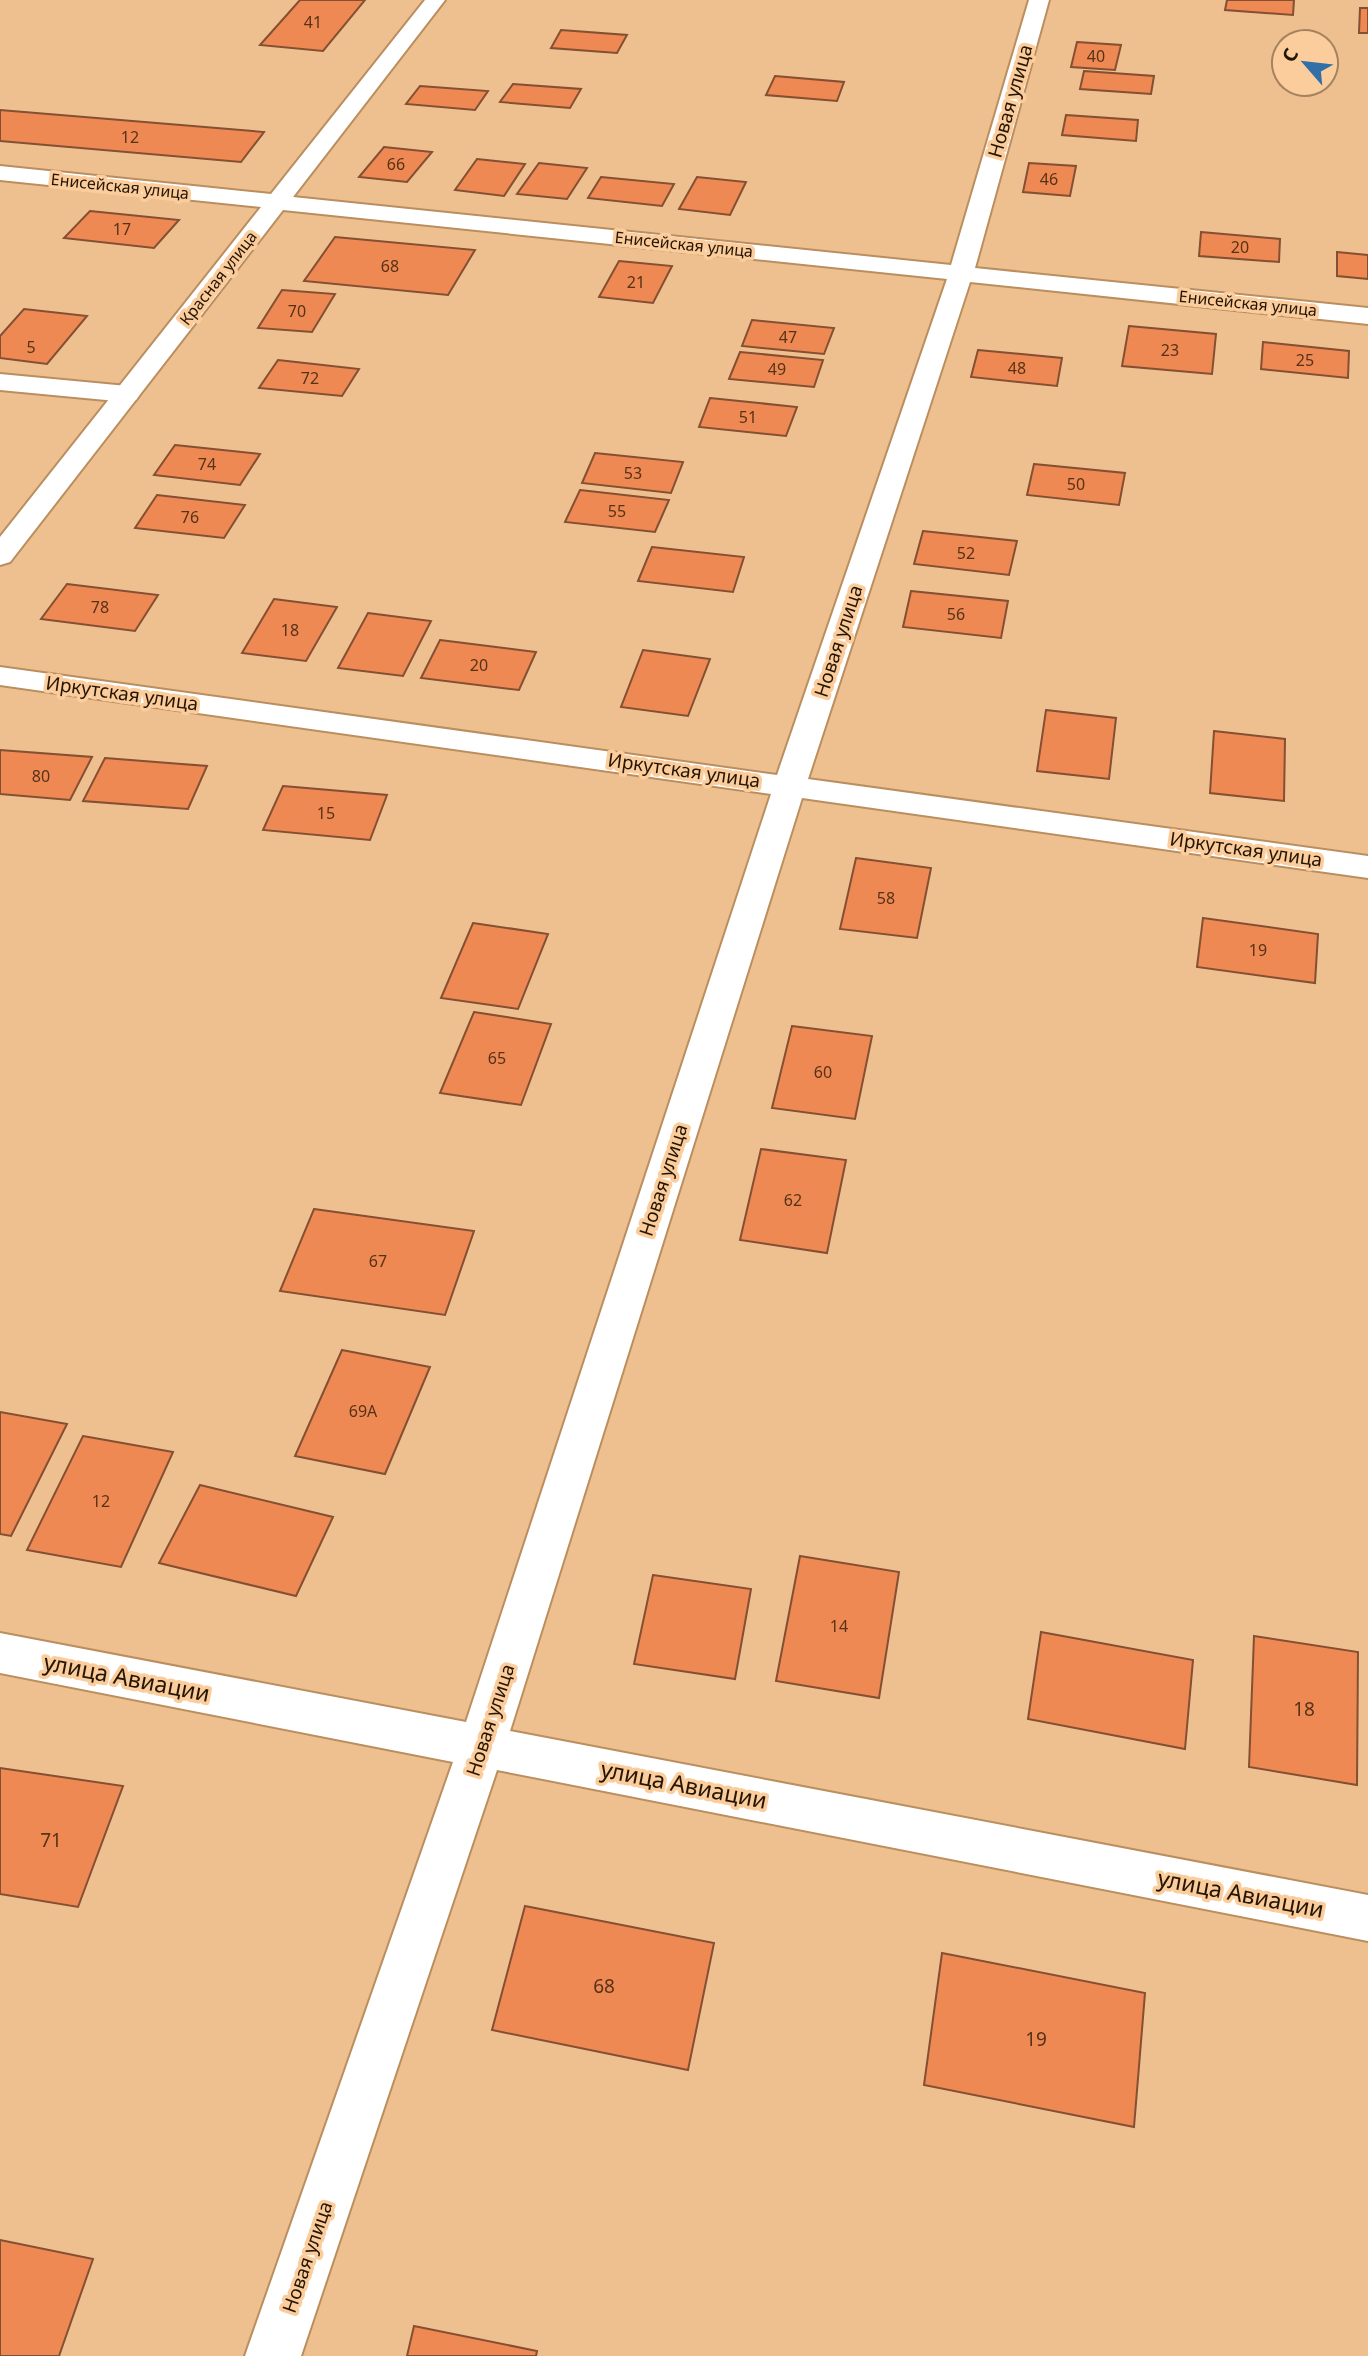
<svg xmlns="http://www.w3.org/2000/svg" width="1368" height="2356" font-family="'Noto Sans',sans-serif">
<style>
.building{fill:#ee8953;stroke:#844f33;stroke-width:2}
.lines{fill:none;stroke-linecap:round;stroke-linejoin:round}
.lane-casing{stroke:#ba8e5f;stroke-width:4}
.street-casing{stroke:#ba8e5f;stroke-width:4}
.lane{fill:#fff;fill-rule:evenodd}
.street{fill:#fff;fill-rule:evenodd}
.labels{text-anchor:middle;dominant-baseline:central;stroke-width:7;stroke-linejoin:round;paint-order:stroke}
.number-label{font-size:16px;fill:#573217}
.far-street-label{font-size:16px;fill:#251503;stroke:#fbcc9c}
.street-label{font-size:19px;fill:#251503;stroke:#fbcc9c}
.near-number-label{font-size:19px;fill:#573217}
.near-street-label{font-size:23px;fill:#251503;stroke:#fbcc9c}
</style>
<rect width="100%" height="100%" fill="#eec08f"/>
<path class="building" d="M300 0H365L323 51 260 45Z
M1227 0H1294L1293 15 1225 10Z
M1360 8H1368V33H1359Z
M561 30 627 35 617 53 551 48Z
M1077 42 1121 45 1115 70 1071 67Z
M1084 71 1154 76 1151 94 1080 89Z
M775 76 844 82 837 101 766 95Z
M513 84 581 89 570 108 500 102Z
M420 86 488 91 475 110 406 104Z
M0 110 264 132 241 162 0 141Z
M1066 115 1138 120 1136 141 1062 135Z
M384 147 432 152 407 182 359 177Z
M477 159 525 164 504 196 455 190Z
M539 163 587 168 567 199 517 194Z
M1029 163 1076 166 1070 196 1023 192Z
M601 177 674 184 662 206 588 198Z
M697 177 746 182 730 215 679 209Z
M90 211 179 220 154 248 64 238Z
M1201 232 1280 239 1279 262 1199 256Z
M335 237 475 250 448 295 304 281Z
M1337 252 1368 255V279L1337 276Z
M619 261 672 266 653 303 599 297Z
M282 290 335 294 312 332 258 328Z
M24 309 87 316 47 364 0 358V336Z
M752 320 834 328 824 354 742 346Z
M1129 326 1216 334 1212 374 1122 366Z
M1263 342 1349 351 1348 378 1261 369Z
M978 350 1062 358 1057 386 971 377Z
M740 352 823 360 814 387 729 379Z
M278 360 359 369 342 396 259 388Z
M710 398 797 407 786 436 699 427Z
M175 445 260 454 240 485 154 475Z
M595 453 683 462 671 493 582 483Z
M1034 464 1125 473 1119 505 1027 495Z
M580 490 669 500 655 532 565 522Z
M157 495 245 505 224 538 135 528Z
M923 531 1017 541 1009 575 914 564Z
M652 547 744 557 733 592 638 581Z
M67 584 158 595 135 631 41 619Z
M911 591 1008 601 1001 638 903 627Z
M274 599 337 607 306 661 242 653Z
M368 613 431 621 403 676 338 668Z
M440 640 536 652 519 690 421 678Z
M643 650 710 659 688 716 621 707Z
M1046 710 1116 718 1109 779 1037 771Z
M1214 731 1285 739 1284 801 1210 793Z
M0 750 92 757 70 800 0 794Z
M105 758 207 766 188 809 83 801Z
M283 786 387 795 370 840 263 830Z
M856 858 931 868 917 938 840 929Z
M1203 918 1318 934 1315 983 1197 967Z
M473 923 548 934 518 1009 441 998Z
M474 1012 551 1024 521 1105 440 1093Z
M792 1026 872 1036 855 1119 772 1108Z
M761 1149 846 1160 827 1253 740 1240Z
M314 1209 474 1231 445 1315 280 1291Z
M342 1350 430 1367 385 1474 295 1456Z
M0 1412 67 1424 11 1536 0 1534Z
M83 1436 173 1452 121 1567 27 1550Z
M200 1485 333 1517 296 1596 159 1563Z
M800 1556 899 1572 879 1698 776 1681Z
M653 1575 751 1589 735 1679 634 1664Z
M1041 1632 1193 1660 1185 1749 1028 1719Z
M1254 1636 1358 1652 1357 1785 1249 1767Z
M0 1768 123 1786 78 1907 0 1894Z
M525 1906 714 1943 688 2070 492 2030Z
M942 1953 1145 1993 1134 2127 924 2085Z
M0 2240 93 2259 59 2356H0Z
M414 2326 537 2351 536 2356H407Z"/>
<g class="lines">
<defs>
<path id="lane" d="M0 374 127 386 136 388 140 394 136 400 127 402 0 390Z"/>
<path id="street" d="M425 0H445L293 197 951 265 1029 0H1049L975 268 1368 308V324L970 282 808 779 1368 856V878L802 798 510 1731 1368 1895V1941L497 1770 301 2356H245L453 1762 0 1673V1633L466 1722 771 794 0 685V667L777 775 947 279 283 210 10 562 0 565V537L261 207 0 180V166L271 194Z"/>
</defs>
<use href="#lane" class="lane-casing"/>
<use href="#street" class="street-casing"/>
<use href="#lane" class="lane"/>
<use href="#street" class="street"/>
</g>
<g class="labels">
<g class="number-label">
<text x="313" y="22">41</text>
<text x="1096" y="56">40</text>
<text x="130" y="137">12</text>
<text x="396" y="164">66</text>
<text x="1049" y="179">46</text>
<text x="122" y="229">17</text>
<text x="1240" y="247">20</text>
<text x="390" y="266">68</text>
<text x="636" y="282">21</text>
<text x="297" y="311">70</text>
<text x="788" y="337">47</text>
<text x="31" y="347">5</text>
<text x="1170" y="350">23</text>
<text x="1305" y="360">25</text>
<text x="1017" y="368">48</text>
<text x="777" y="369">49</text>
<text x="310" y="378">72</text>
<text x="748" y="417">51</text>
<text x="207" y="464">74</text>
<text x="633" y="473">53</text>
<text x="1076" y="484">50</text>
<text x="617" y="511">55</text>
<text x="190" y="517">76</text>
<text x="966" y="553">52</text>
<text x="100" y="607">78</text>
<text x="956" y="614">56</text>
<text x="290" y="630">18</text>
<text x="479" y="665">20</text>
<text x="41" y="776">80</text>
<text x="326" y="813">15</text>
<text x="886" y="898">58</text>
<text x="1258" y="950">19</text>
<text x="497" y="1058">65</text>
<text x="823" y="1072">60</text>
<text x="793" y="1200">62</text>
<text x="378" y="1261">67</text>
<text x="363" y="1411">69А</text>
<text x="101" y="1501">12</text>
<text x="839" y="1626">14</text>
</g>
<g class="far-street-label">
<text transform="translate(120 186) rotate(6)">Енисейская улица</text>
<text transform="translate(684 244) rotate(6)">Енисейская улица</text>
<text transform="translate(218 278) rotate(-52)">Красная улица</text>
<text transform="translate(1248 303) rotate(6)">Енисейская улица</text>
</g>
<g class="street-label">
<text transform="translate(1010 101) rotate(-74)">Новая улица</text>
<text transform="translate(838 641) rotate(-72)">Новая улица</text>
<text transform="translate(122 693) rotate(8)">Иркутская улица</text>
<text transform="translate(684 770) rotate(8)">Иркутская улица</text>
<text transform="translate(1246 849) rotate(8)">Иркутская улица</text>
<text transform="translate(663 1180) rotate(-72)">Новая улица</text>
<text transform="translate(490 1720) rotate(-72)">Новая улица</text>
<text transform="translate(307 2257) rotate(-71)">Новая улица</text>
</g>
<g class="near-number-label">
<text x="1304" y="1709">18</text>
<text x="51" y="1840">71</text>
<text x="604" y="1986">68</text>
<text x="1036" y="2039">19</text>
</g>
<g class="near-street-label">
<text transform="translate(127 1677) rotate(11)">улица Авиации</text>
<text transform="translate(684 1784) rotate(11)">улица Авиации</text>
<text transform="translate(1241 1893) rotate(11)">улица Авиации</text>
</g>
</g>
<g transform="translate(1305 63) rotate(298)"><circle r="33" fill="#fbcc9c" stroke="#a5835f" stroke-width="2"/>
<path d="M0-5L12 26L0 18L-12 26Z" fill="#3170a7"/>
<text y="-10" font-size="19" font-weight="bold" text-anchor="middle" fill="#251503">С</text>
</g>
</svg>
